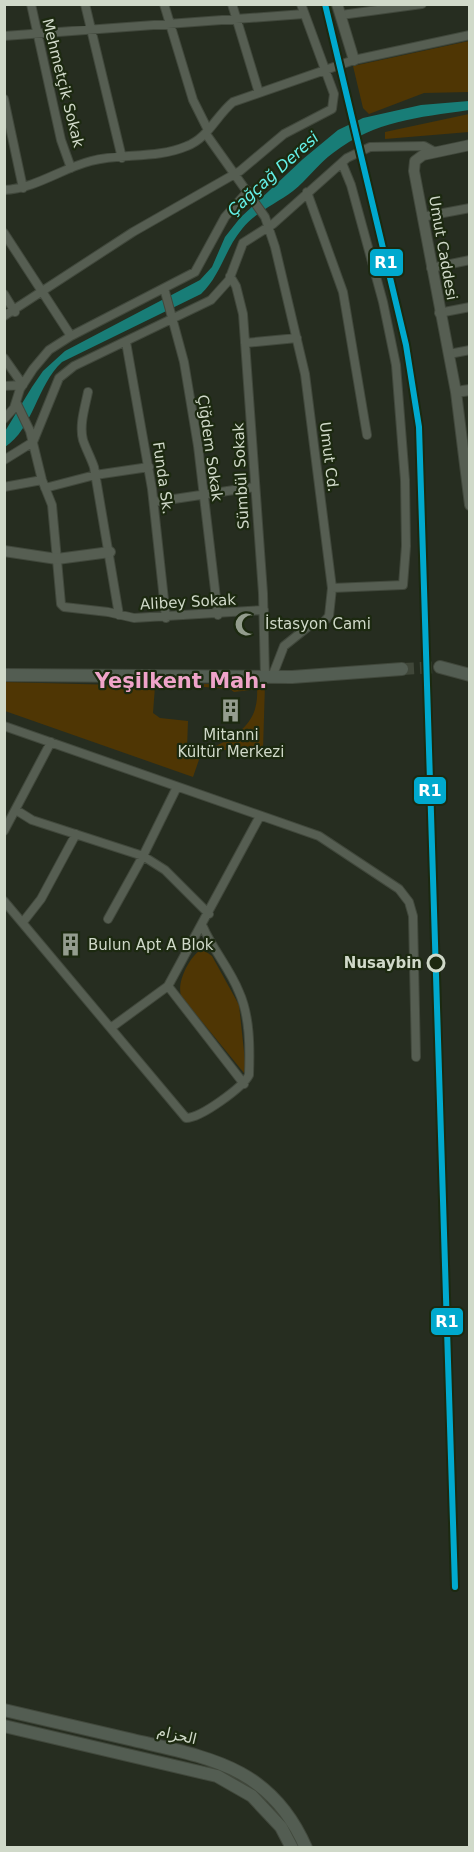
<svg xmlns="http://www.w3.org/2000/svg" width="474" height="1852" font-family="'DejaVu Sans','Noto Naskh Arabic',sans-serif">
<style>
.green{fill:#4f3604}
.water{fill:#187d77}
.lines{fill:none;stroke-linecap:round;stroke-linejoin:round}
.secondary-tunnel{stroke:#404739;stroke-width:12;stroke-dasharray:12 6;stroke-linecap:butt}
.minor-casing{stroke:#41483c;stroke-width:10}
.tertiary-casing{stroke:#41483c;stroke-width:12}
.secondary-casing{stroke:#41483c;stroke-width:14}
.minor{stroke:#565e52;stroke-width:8}
.tertiary{stroke:#565e52;stroke-width:10}
.secondary{stroke:#535d52;stroke-width:12}
.rail-1-casing{stroke:#1c2910;stroke-width:10}
.rail-1{stroke:#00a9ce;stroke-width:6}
.stop-dot{fill:#1c2910;stroke:#d0d9c9;stroke-width:3}
.labels{text-anchor:middle;dominant-baseline:central;stroke-width:4.5;stroke-linejoin:round;paint-order:stroke}
.street-label{font-size:15px;fill:#d0d9c9;stroke:#1c2910}
.poi-label{font-size:15px;fill:#d0d9c9;stroke:#1c2910;text-anchor:start}
.stop-label{font-size:15px;font-weight:bold;fill:#d0d9c9;stroke:#1c2910;text-anchor:end}
.water-label{font-size:16px;font-style:italic;fill:#64f1e9;stroke:#1c2910}
.district-label{font-size:21px;font-weight:bold;fill:#efa4c9;stroke:#1c2910}
.line-badge{stroke:#1c2910;stroke-width:2}
.badge-label{font-size:16px;text-anchor:middle;font-weight:bold;fill:#fff}
</style>
<rect width="100%" height="100%" fill="#262d20"/>
<path class="green" d="M469 41V92L424 93 369 114 363 108 353 66Z
M469 114V132L385 139V132Z
M5 682 155 686 153 713 160 718 188 721 187 748 201 754 193 777 5 711Z
M204 684H265L263 750H214V747C241 734 259 720 257 689L234 692 230 689 204 687Z
M199 951H205L212 956 239 1005 246 1070 244 1073 181 996C177 982 188 960 199 951Z"/>
<path class="water" d="M469 101V110C417 118 376 120 333 153 318 164 307 180 293 191 276 204 255 212 242 229 225 249 221 275 201 294L62 362C37 385 33 429 5 447L4 433 32 387 43 371 65 351 200 280 212 267 225 237 240 218 303 159 338 130 363 118 421 105Z"/>
<g class="lines">
<path class="secondary-tunnel" d="M402 669 440 667"/>
<defs>
<path id="minor" d="M31 4 61 140 71 168
M85 4 122 158
M164 4 193 100 208 130
M232 4 259 93
M341 15 422 4
M4 36 304 14
M4 99 23 188
M206 134 265 217 275 247 305 374 332 588 329 616 323 623 309 626 284 646 272 677
M4 190C37 188 60 169 91 161 122 153 157 159 187 146 208 138 216 116 233 102L354 60 470 35
M307 192 343 292 367 435
M422 217 470 208
M4 233 71 336
M431 268 470 260
M230 276 236 286 243 314 263 593 265 677
M164 288 184 362 198 446 218 615
M4 294 15 312
M439 313 470 307
M4 316 133 232 240 171 284 134 332 109 334 94 301 4
M126 342 152 489 166 618
M245 343 297 338
M449 354 470 350
M4 358 23 385 4 386
M88 392C85 407 79 425 83 440 86 449 91 458 94 467L119 615
M16 402 30 431 42 480 52 505 61 604 64 607 108 612 134 618 264 610
M4 419 14 408 20 389 33 369 49 350 71 336 195 272 225 217 248 191
M4 460 33 442 59 378 74 366 211 300 229 280 243 243 273 224 347 158 370 147 424 146 435 152
M4 487 42 480
M45 488 95 475 149 467
M154 502 254 487
M332 588 403 585 406 546 405 480 396 365 383 302 351 185 342 163
M4 726 319 836 399 889 409 902 413 916 416 1057
M16 810 32 820 143 856 165 870 209 914
M4 831 51 742
M4 901 186 1118C201 1118 243 1087 249 1075 250 1048 250 1016 239 992 230 969 213 950 203 927
M108 919 143 856 177 787
M23 922 41 899 76 834
M168 986 244 1084
M112 1027 168 986 260 816"/>
<path id="tertiary" d="M337 4 354 60
M470 145 423 155 415 161 414 171 456 392 470 505
M456 392 470 390
M4 551 57 559 110 552"/>
<path id="secondary" d="M440 667 470 675
M4 675 292 677 402 669
M4 1710C47 1720 90 1730 133 1740 210 1758 271 1767 306 1848
M4 1726 217 1776 252 1796 281 1827 292 1848"/>
</defs>
<use href="#minor" class="minor-casing"/>
<use href="#tertiary" class="tertiary-casing"/>
<use href="#secondary" class="secondary-casing"/>
<use href="#minor" class="minor"/>
<use href="#tertiary" class="tertiary"/>
<use href="#secondary" class="secondary"/>
<defs>
<path id="rail-1" d="M325 4 406 345 419 427 455 1587"/>
</defs>
<use href="#rail-1" class="rail-1-casing"/>
<use href="#rail-1" class="rail-1"/>
</g>
<defs>
<symbol id="mosque-bare" viewBox="-9 -9 18 18"><path d="M3.5-4.9A6 6 0 1 0 3.5 4.9A5 5 0 1 1 3.5-4.9Z" fill="#949d8e" stroke="#1c2910" stroke-width="2.5" paint-order="stroke"/></symbol>
<symbol id="building-bare" viewBox="-9 -9 18 18"><path d="M-4-6H4V6H1V3H-1V6H-4ZM-2.5-4.3h1.7v1.8h-1.7ZM.8-4.3h1.7v1.8H.8ZM-2.5-1h1.7V.8h-1.7ZM.8-1h1.7V.8H.8Z" fill="#949d8e" stroke="#1c2910" stroke-width="2.5" paint-order="stroke"/></symbol>
</defs>
<g fill-rule="evenodd">
<use href="#mosque-bare" x="230" y="608" width="33" height="33"/>
<use href="#building-bare" x="214" y="694" width="33" height="33"/>
<use href="#building-bare" x="54" y="928" width="33" height="33"/>
</g>
<circle class="stop-dot" cx="436" cy="963" r="8"/>
<g class="labels">
<g class="street-label">
<text transform="translate(63 83) rotate(76)">Mehmetçik Sokak</text>
<text transform="translate(443 248) rotate(80)">Umut Caddesi</text>
<text transform="translate(210 448) rotate(82)">Çiğdem Sokak</text>
<text transform="translate(329 457) rotate(83)">Umut Cd.</text>
<text transform="translate(241 476) rotate(-93)">Sümbül Sokak</text>
<text transform="translate(163 478) rotate(82)">Funda Sk.</text>
<text transform="translate(188 602) rotate(-3)">Alibey Sokak</text>
<text transform="translate(177 1735) rotate(13)">الحزام</text>
</g>
<g class="poi-label">
<text x="265" y="624">İstasyon Cami</text>
<text x="231" y="735" text-anchor="middle">Mitanni<tspan x="231" dy="17">Kültür Merkezi</tspan></text>
<text x="88" y="945">Bulun Apt A Blok</text>
</g>
<g class="stop-label">
<text x="422" y="963">Nusaybin</text>
</g>
<g class="water-label">
<text transform="translate(273 174) rotate(-42)">Çağçağ Deresi</text>
</g>
<g class="district-label">
<text x="181" y="681">Yeşilkent Mah.</text>
</g>
</g>
<g class="line-badge">
<rect x="369" y="248" width="35" height="29" rx="6" fill="#00a9ce"/>
<rect x="413" y="776" width="34" height="29" rx="6" fill="#00a9ce"/>
<rect x="430" y="1307" width="34" height="29" rx="6" fill="#00a9ce"/>
</g>
<g class="badge-label">
<text x="386" y="268">R1</text>
<text x="430" y="796">R1</text>
<text x="447" y="1327">R1</text>
</g>
<rect width="474" height="1852" fill="none" stroke="#d0d9c9" stroke-width="12"/>
</svg>
